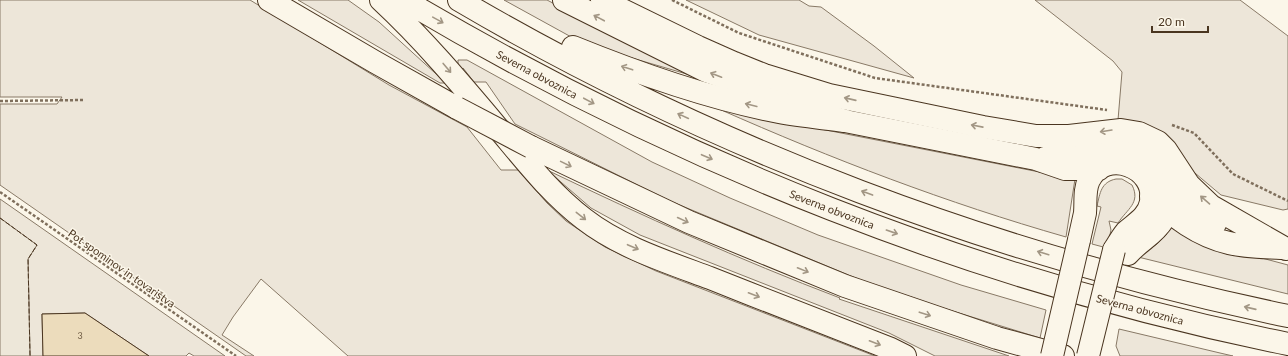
<svg xmlns="http://www.w3.org/2000/svg" width="1288" height="356" font-family="Lato,sans-serif">
<style>
.green{fill:#ede6d9;stroke:#887966}
.parking{fill:#ede7d9;stroke:#887966}
.building{fill:#ecdcbc;stroke:#4a3520}
.lines{fill:none;stroke-linecap:round;stroke-linejoin:round}
.major-casing{stroke:#4a3520;stroke-width:24}
.highway-casing{stroke:#4a3520;stroke-width:24}
.path{stroke:#7f6f5c;stroke-width:2.5;stroke-dasharray:3 2;stroke-linecap:butt}
.major{stroke:#fbf6e9;stroke-width:22}
.highway{stroke:#fbf6e9;stroke-width:22}
.major-bridge-casing{stroke:#4a3520;stroke-width:24;stroke-linecap:butt}
.highway-bridge-casing{stroke:#4a3520;stroke-width:24;stroke-linecap:butt}
.major-bridge{stroke:#fbf6e9;stroke-width:22}
.highway-bridge{stroke:#fbf6e9;stroke-width:22}
.fence{stroke:#4a3520;stroke-width:1;stroke-dasharray:5 2;stroke-linecap:butt}
.oneway{stroke:#a29684}
.labels{text-anchor:middle;dominant-baseline:central;stroke-width:3;stroke-linejoin:round;paint-order:stroke}
.number-label{font-size:9px;fill:#725f47}
.street-label{font-size:11px;fill:#4a3520;stroke:#fbf6e9}
</style>
<rect width="100%" height="100%" fill="#fbf6e9"/>
<path class="green" d="M0 0H250L389 85 467 127 501 170H518L547 203 566 221 605 247 656 271 875 356H348L261 279 233 317 222 335 254 356H246L0 185V104H57L62 97H0Z
M298 0H348L379 22 446 83H440Z
M504 0H547L690 75 584 44Z
M686 0H799L809 6 821 7 874 46 914 78 759 35Z
M1035 0H1240L1288 36V209L1283 210 1221 195 1189 168 1118 120 1122 72 1113 61Z
M458 60H467L652 162 730 198 818 235 961 285 1046 310 1040 338 946 309 863 281 670 201 515 124 486 82H474L463 68 461 70 458 66Z
M719 109 1075 179 1066 237C947 203 832 159 719 109Z
M547 170C643 216 740 260 840 298L839 299 1009 356H935L889 333 640 235 591 208Z
M1116 179H1122L1132 185C1141 203 1127 209 1118 223L1109 221 1111 230 1107 248 1092 244 1101 207 1097 206C1100 193 1101 182 1116 179Z
M0 199 225 356H194L189 353 186 356H149L85 313 42 314 43 356H30L28 259 37 245 0 218Z
M1169 225 1228 249 1288 265V294L1138 257 1157 244 1167 234 1165 232Z
M1119 329 1220 353 1233 356H1120L1116 346Z"/>
<path class="parking" d="M0 218 37 245 28 259 30 356H0Z"/>
<path class="building" d="M85 313 149 356H43L42 314Z"/>
<g class="lines">
<defs>
<path id="major" d="M564 0 706 71 845 121 1036 159 1065 169H1099
M1045 158C1059 156 1075 155 1090 152 1097 150 1103 147 1110 146 1135 142 1157 156 1166 179 1170 192 1170 208 1163 220 1154 235 1139 241 1128 254
M1079 240C1081 231 1083 222 1085 213 1086 202 1084 190 1089 180 1105 148 1157 166 1151 202 1148 217 1136 223 1126 232 1121 238 1118 244 1114 250"/>
<path id="highway" d="M269 0 375 62 457 108
M381 0C423 39 460 83 497 127 524 159 550 193 584 219 620 247 667 262 710 278 770 302 830 325 891 349L905 356
M404 0C677 162 976 281 1288 344
M459 0C714 150 998 256 1288 316
M602 0 698 47 734 63 764 75 829 95 983 127 1036 136H1069L1121 130 1139 133 1158 142 1166 150 1189 185 1211 206 1286 249
M573 47C637 73 711 99 779 112 800 116 823 118 845 121
M531 147 689 222 845 286 997 338 1063 356
M1167 183 1191 209 1215 224
M1151 196C1174 217 1198 236 1229 243 1245 247 1264 247 1281 248"/>
</defs>
<use href="#major" class="major-casing"/>
<use href="#highway" class="highway-casing"/>
<path class="path" d="M672 0 739 33 875 78 1107 110
M0 101 84 100
M1172 125 1194 133 1233 174 1288 201
M0 192 236 356"/>
<use href="#major" class="major"/>
<use href="#highway" class="highway"/>
<defs>
<path id="major-bridge" d="M1052 356 1079 240
M1088 356 1114 250"/>
<path id="highway-bridge" d="M457 108 531 147"/>
</defs>
<use href="#major-bridge" class="major-bridge-casing"/>
<use href="#highway-bridge" class="highway-bridge-casing"/>
<use href="#major-bridge" class="major-bridge"/>
<use href="#highway-bridge" class="highway-bridge"/>
<path class="fence" d="M0 218 37 245 28 259 30 356"/>
</g>
<defs><path id="oneway-shaft" d="M-6 0H5M1.5-3L5.5 0L1.5 3" fill="none" stroke-width="1.6" stroke-linecap="round" stroke-linejoin="round"/></defs>
<g class="oneway">
<use href="#oneway-shaft" transform="translate(599 18) rotate(-152)"/>
<use href="#oneway-shaft" transform="translate(438 20) rotate(29)"/>
<use href="#oneway-shaft" transform="translate(447 68) rotate(50)"/>
<use href="#oneway-shaft" transform="translate(627 68) rotate(-162)"/>
<use href="#oneway-shaft" transform="translate(716 75) rotate(-159)"/>
<use href="#oneway-shaft" transform="translate(850 99) rotate(-167)"/>
<use href="#oneway-shaft" transform="translate(589 101) rotate(28)"/>
<use href="#oneway-shaft" transform="translate(751 105) rotate(-166)"/>
<use href="#oneway-shaft" transform="translate(683 116) rotate(-155)"/>
<use href="#oneway-shaft" transform="translate(977 126) rotate(-169)"/>
<use href="#oneway-shaft" transform="translate(1106 131) rotate(171)"/>
<use href="#oneway-shaft" transform="translate(707 157) rotate(23)"/>
<use href="#oneway-shaft" transform="translate(566 164) rotate(26)"/>
<use href="#oneway-shaft" transform="translate(867 193) rotate(-160)"/>
<use href="#oneway-shaft" transform="translate(1205 200) rotate(-139)"/>
<use href="#oneway-shaft" transform="translate(581 216) rotate(38)"/>
<use href="#oneway-shaft" transform="translate(683 220) rotate(25)"/>
<use href="#oneway-shaft" transform="translate(892 232) rotate(19)"/>
<use href="#oneway-shaft" transform="translate(633 247) rotate(23)"/>
<use href="#oneway-shaft" transform="translate(1043 253) rotate(-163)"/>
<use href="#oneway-shaft" transform="translate(803 270) rotate(22)"/>
<use href="#oneway-shaft" transform="translate(754 295) rotate(21)"/>
<use href="#oneway-shaft" transform="translate(1250 308) rotate(-167)"/>
<use href="#oneway-shaft" transform="translate(925 314) rotate(18)"/>
<use href="#oneway-shaft" transform="translate(875 343) rotate(21)"/>
</g>
<g class="labels">
<g class="number-label">
<text x="80" y="335">3</text>
</g>
<g class="street-label">
<text transform="translate(537 74) rotate(28)">Severna obvoznica</text>
<text transform="translate(832 209) rotate(21)">Severna obvoznica</text>
<text transform="translate(122 268) rotate(35)">Pot spominov in tovarištva</text>
<text transform="translate(1140 309) rotate(15)">Severna obvoznica</text>
</g>
</g>
<path d="M1152 26v6h56v-6" fill="none" stroke="#4a3520" stroke-width="2"/>
<text x="1158" y="26" font-size="12" fill="#4a3520" stroke="#fbf6e9" stroke-width="3" paint-order="stroke">20 m</text>
</svg>
